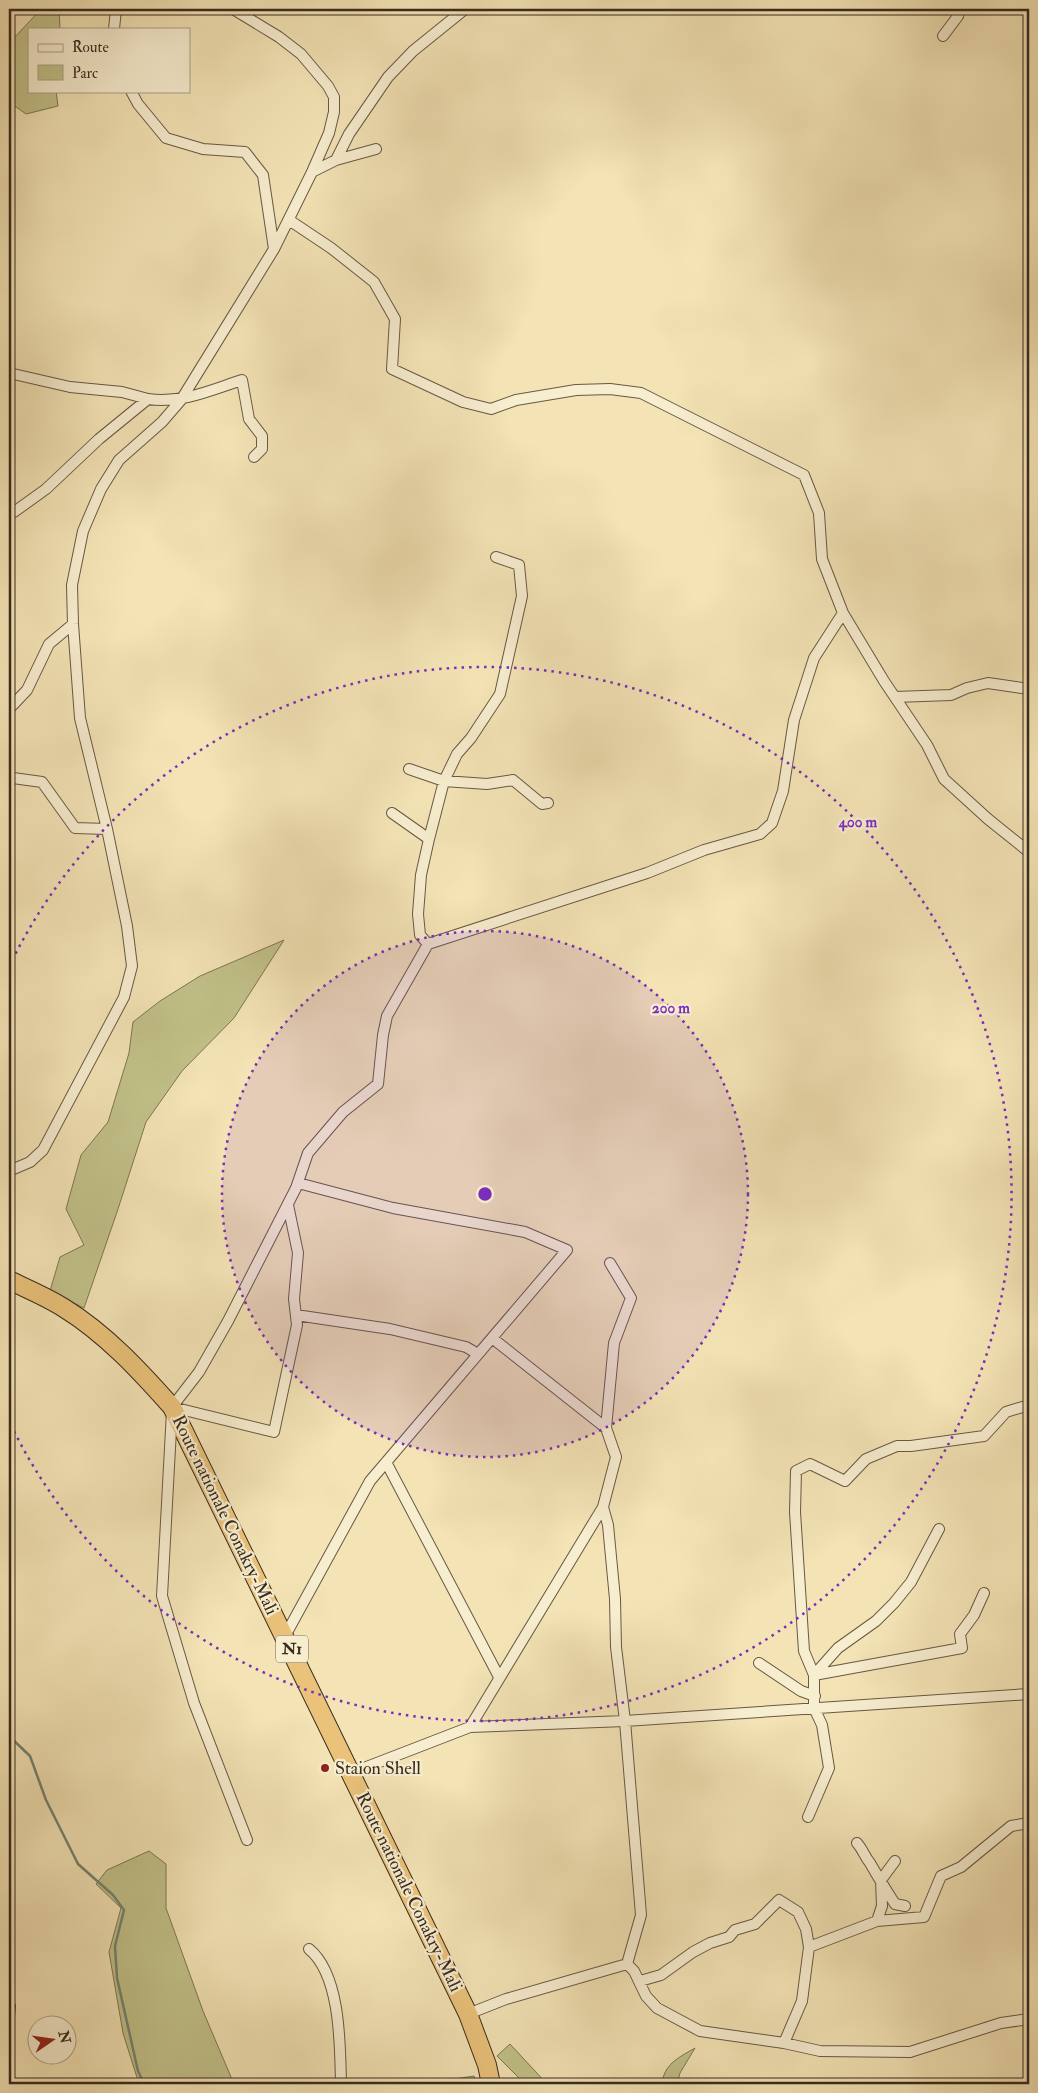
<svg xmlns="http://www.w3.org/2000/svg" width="1038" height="2093" font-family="'IM FELL Double Pica',serif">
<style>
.green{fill:#c2c189;stroke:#7d7654}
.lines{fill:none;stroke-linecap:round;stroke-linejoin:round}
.stream{stroke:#738373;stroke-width:2.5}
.minor-casing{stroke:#675944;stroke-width:12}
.trunk-casing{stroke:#382b1f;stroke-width:20}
.minor{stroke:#f7edcf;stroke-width:10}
.trunk{stroke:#eac27a;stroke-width:18}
.ring{fill:none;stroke:#7b2cbf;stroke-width:2.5;stroke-dasharray:2.5 5}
.poi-dot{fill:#8f2418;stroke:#f7edcf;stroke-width:2}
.labels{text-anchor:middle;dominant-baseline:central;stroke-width:4.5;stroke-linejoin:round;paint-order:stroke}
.shield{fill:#f7edcf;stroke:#716554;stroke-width:1}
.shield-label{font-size:16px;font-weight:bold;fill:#382b1f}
.street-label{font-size:18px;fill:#382b1f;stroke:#f7edcf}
.poi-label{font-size:18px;fill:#382b1f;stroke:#f7edcf;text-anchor:start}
.centre{fill:#7b2cbf;stroke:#f7edcf;stroke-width:2.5}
.ring-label{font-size:15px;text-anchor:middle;font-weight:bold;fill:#7b2cbf;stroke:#f7edcf;stroke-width:4.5;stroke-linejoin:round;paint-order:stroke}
</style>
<rect width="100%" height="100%" fill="#f3e3b5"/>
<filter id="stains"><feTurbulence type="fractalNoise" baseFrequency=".004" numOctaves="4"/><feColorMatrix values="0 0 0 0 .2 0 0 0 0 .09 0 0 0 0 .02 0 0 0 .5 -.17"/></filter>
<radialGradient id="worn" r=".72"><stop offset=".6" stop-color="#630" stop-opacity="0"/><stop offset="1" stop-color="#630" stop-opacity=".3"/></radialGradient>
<path class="green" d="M41 9H59L60 29H29V91H56L58 106 26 114 9 102V39L14 38Z
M284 940 234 1018 182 1071 146 1122 118 1209 84 1308 50 1291 60 1257 84 1245 66 1209 81 1155 108 1122 129 1053 133 1022 160 1001 200 976Z
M149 1851 166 1864V1908L203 2011 231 2077V2084H139L123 2033 109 1952 121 1908 96 1884 107 1870Z
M510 2044 547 2084H525L497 2056Z
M695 2048 680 2073 677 2084H662C664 2064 678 2058 695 2048Z
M474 2076 477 2084H421Z"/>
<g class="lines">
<path class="stream" d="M9 1736 30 1756 46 1800 78 1864 113 1895 124 1910 115 1946 117 1978 138 2071 144 2084"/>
<defs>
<path id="minor" d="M114 29 116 9
M943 36 958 16 960 9
M131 91 138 104 166 138 203 149 245 152 263 175 274 249
M336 160 376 149
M312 172 336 160 349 134 388 77 413 51 465 9
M289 220 331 248 374 282 395 319 392 369 463 402 491 409 516 400 576 390 610 389 641 393 804 475 819 513 822 559 843 613
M9 373 70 387 122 392 148 399
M9 513 14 512 46 489 99 439 148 399C181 404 211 390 242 380L249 419 262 436V449L254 457
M895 697 951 695 967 688 988 683 1029 689
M9 709 27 690 49 644 73 624
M409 769 444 781 487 784 513 780 542 804 548 803
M9 779 13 778 42 782 75 828 107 829
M392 813 429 839
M428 944 420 935 418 914 421 875 429 839 444 781 457 754 471 738 500 694 522 596 519 565 496 557
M9 1171 30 1162 43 1150 124 997 132 966 127 926 107 829 80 718 73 624 72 585 83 531 101 489 119 460 162 422 181 400 274 249 312 172 329 133 334 112V97L328 86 301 54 279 37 233 9
M288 1205 298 1253 294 1299 297 1325 274 1432 172 1407 199 1372 228 1321 296 1188 308 1153 343 1112 378 1084 383 1035 387 1016 428 944 647 873 704 850 760 834 772 823 783 791 794 720 814 658 843 613 884 681 927 745 944 779 988 819 1029 852
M296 1315 390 1329 466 1347 478 1354
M492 1338 606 1428
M172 1411 162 1596 194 1703 247 1840
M386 1462 499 1677
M285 1636 370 1481 567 1250 525 1232 393 1208 298 1183
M759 1663 801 1691 815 1696
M814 1675 962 1648 960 1634 974 1615 984 1593
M814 1675 838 1648 876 1621 894 1603 911 1582 939 1529
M470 1727 603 1507 616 1457 606 1428 614 1343 631 1298 610 1263
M351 1773 470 1727 625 1721 1029 1694
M808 1817 829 1768 822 1725 814 1708V1675L804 1651 795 1512 796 1471 810 1464 845 1481 866 1459 897 1446H911L984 1436 1006 1412 1029 1405
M857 1843C864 1851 864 1856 870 1863 878 1877 886 1890 895 1904L905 1906
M877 1921 924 1917 941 1876 961 1867 1011 1826 1029 1823
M809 1947 877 1921 882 1906 881 1880 895 1861
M309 1949C341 1975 340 2046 341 2084
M627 1964 634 1971 646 1996 657 2008 700 2031 784 2043 820 2051 910 2052 1001 2023 1029 2019
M640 1981 661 1975 693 1952 710 1943 729 1937 735 1930 755 1924 779 1900 798 1912 806 1929 809 1947 802 2001 784 2043
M468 2014 506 1999 627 1964 641 1915 625 1721 616 1647 615 1599 608 1525 603 1507
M9 2017 10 2006"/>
<path id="trunk" d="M9 1280C27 1289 47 1297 64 1308 106 1334 140 1371 172 1407L468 2014 487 2065 491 2084"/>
</defs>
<use href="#minor" class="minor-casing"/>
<use href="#trunk" class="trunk-casing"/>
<use href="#minor" class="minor"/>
<use href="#trunk" class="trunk"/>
</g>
<circle cx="485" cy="1194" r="263" fill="#7b2cbf" fill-opacity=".12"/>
<g class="ring">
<circle cx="485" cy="1194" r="263"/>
<path d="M9 967A527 527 0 1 1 9 1421"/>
</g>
<circle class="poi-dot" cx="325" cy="1768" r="5"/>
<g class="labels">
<rect class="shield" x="276" y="1635.5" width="32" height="27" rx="4"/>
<g class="shield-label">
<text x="292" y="1649">N1</text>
</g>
<g class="street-label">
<text transform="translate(225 1515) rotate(64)">Route nationale Conakry-Mali</text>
<text transform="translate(409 1892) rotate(64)">Route nationale Conakry-Mali</text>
</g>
<g class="poi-label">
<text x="335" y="1768">Staion Shell</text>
</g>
</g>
<circle cx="485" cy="1194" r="8" class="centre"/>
<g class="ring-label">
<text x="858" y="827">400 m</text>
<text x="671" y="1013">200 m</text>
</g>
<rect width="1038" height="2093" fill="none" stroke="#f3e3b5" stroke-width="30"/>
<rect x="10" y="10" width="1018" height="2073" fill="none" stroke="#382b1f" stroke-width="2.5"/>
<rect x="15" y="15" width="1008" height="2063" fill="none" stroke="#382b1f"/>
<rect x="28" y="28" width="162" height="65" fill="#f7edcf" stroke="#ab9f89"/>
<rect x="38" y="44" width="25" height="8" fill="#f7edcf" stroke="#ab9f89"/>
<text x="72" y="52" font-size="15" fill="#382b1f">Route</text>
<rect x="38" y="65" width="25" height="15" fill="#c2c189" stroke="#ab9f89"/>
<text x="72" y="78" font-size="15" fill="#382b1f">Parc</text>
<g transform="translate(52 2040) rotate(77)"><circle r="24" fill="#f7edcf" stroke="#ab9f89"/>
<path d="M0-4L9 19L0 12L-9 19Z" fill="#8f2418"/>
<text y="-8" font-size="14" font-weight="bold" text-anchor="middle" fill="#382b1f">N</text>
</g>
<rect width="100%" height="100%" filter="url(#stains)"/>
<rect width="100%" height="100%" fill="url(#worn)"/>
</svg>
